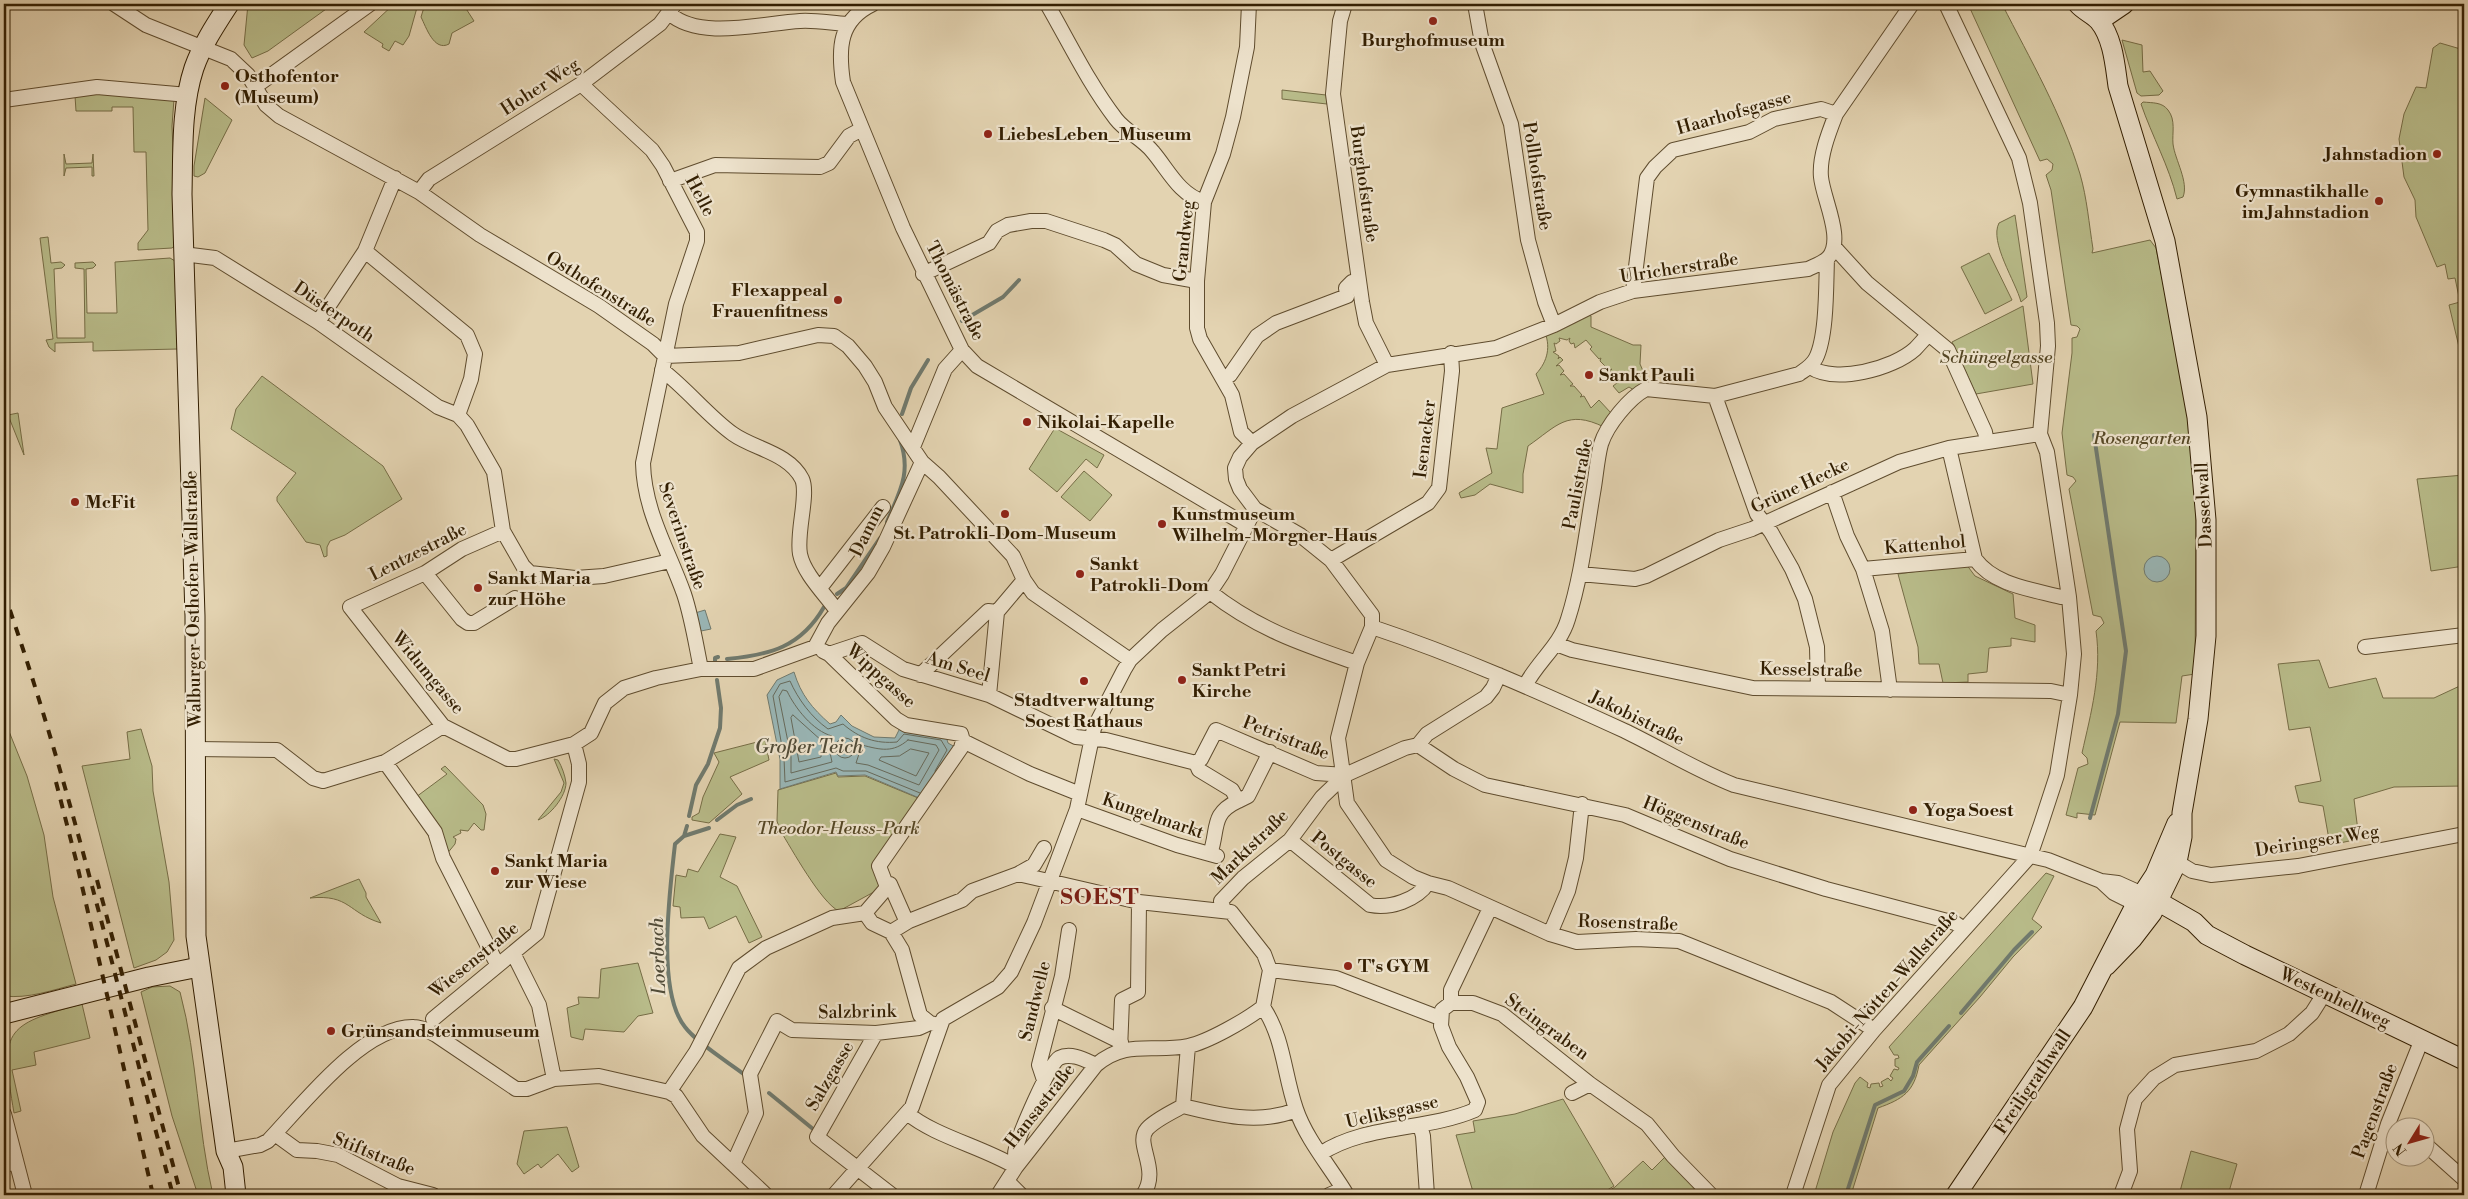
<svg xmlns="http://www.w3.org/2000/svg" width="2468" height="1199" font-family="'Libre Bodoni',serif">
<style>
.green{fill:#b8bb89;stroke:#766d46}
.water{fill:#99b6b6;stroke:#707a6e}
.lines{fill:none;stroke-linecap:round;stroke-linejoin:round}
.shore{stroke:#666a5c;stroke-width:1}
.stream{stroke:#707a6e;stroke-width:4}
.street-casing{stroke:#5f4c2e;stroke-width:16}
.secondary-casing{stroke:#331f02;stroke-width:21}
.street{stroke:#ede2cc;stroke-width:14}
.secondary{stroke:#ede2cc;stroke-width:19}
.rail{stroke:#331f02;stroke-width:4;stroke-dasharray:9 9;stroke-linecap:butt}
.poi-dot{fill:#8f2418;stroke:#ede2cc;stroke-width:2}
.labels{text-anchor:middle;dominant-baseline:central;stroke-width:4.5;stroke-linejoin:round;paint-order:stroke}
.poi-label{font-size:18px;font-weight:bold;fill:#331f02;stroke:#ede2cc;text-anchor:start}
.street-label{font-size:18px;fill:#331f02;stroke:#ede2cc}
.park-label{font-size:18px;font-style:italic;fill:#544624;stroke:#ede2cc}
.water-label{font-size:19px;font-style:italic;fill:#524c38;stroke:#ede2cc}
.district-label{font-size:22px;font-weight:bold;letter-spacing:1px;fill:#7a1f14;stroke:#ede2cc}
</style>
<rect width="100%" height="100%" fill="#e3d3b1"/>
<filter id="stains"><feTurbulence type="fractalNoise" baseFrequency=".004" numOctaves="4"/><feColorMatrix values="0 0 0 0 .2 0 0 0 0 .09 0 0 0 0 .02 0 0 0 .5 -.17"/></filter>
<radialGradient id="worn" r=".72"><stop offset=".6" stop-color="#630" stop-opacity="0"/><stop offset="1" stop-color="#630" stop-opacity=".3"/></radialGradient>
<path class="green" d="M248 4H333L268 51 252 58 244 45Z
M394 4H418L409 36 403 45 395 41 389 51 382 47 383 44 364 32Z
M425 4H463L474 21 452 33 449 44C434 52 426 27 421 17Z
M1968 4H2002C2030 59 2062 114 2080 174 2087 198 2089 224 2093 249L2092 253 2150 240 2156 248 2189 413 2196 498 2195 674 2182 676 2176 723 2120 722 2095 815 2077 813V818L2066 815 2078 768 2088 764 2087 758 2082 753C2091 713 2102 673 2096 631L2104 623 2101 617 2093 615 2069 489 2076 481 2073 477 2067 475 2062 433 2072 353V338L2077 337 2080 329 2077 326 2071 325 2051 190 2046 175 2052 170 2053 164 2047 159 2040 161Z
M2122 40 2142 45 2143 72 2150 71 2163 91 2159 95 2141 96 2137 93Z
M2440 43 2464 50V368L2449 305 2460 302 2455 278 2448 279 2445 264 2437 267 2416 217 2415 200 2404 177 2399 139 2404 114 2416 87 2426 88 2433 48Z
M1282 90 1326 95 1327 104 1282 99Z
M96 91 100 94 174 99 172 126 177 244 172 248 138 250V243L148 230 146 152H134L133 107H112V111H76L75 96Z
M205 98 232 120 205 173 198 177 194 176V166Z
M2143 102C2153 103 2162 102 2168 110 2176 120 2172 133 2173 144 2175 160 2189 182 2183 197L2177 199C2169 166 2152 136 2141 104Z
M64 154 66 164 92 163 93 154 94 176H92V167L66 168 64 176Z
M2015 215 2027 297 2021 302C2016 282 1989 242 1999 223Z
M48 237 51 263 61 262 65 265 62 268 54 269 57 338H85L84 269 75 268V263L93 262 96 265 93 268 86 269 87 313H117L115 262 170 258 175 261 178 349 93 351V342L55 343V352L49 347 46 340 53 339 40 238Z
M1989 253 2012 300 1985 314 1961 267Z
M2023 306 2033 384 1976 394 1952 342Z
M1584 313 1591 316V327L1633 345H1641L1640 364 1650 387 1637 392 1629 387 1619 393 1613 386 1621 380H1618L1610 371 1612 369 1609 370 1600 361 1601 358 1599 359 1590 349 1592 347 1586 340 1575 348 1574 343 1571 344 1569 341 1570 338 1567 340 1559 338 1560 341 1556 344 1554 343 1556 351 1553 352 1559 356 1558 359 1560 357 1563 360 1556 366 1559 365 1564 371 1560 375 1564 374 1573 384 1570 386H1574L1582 395 1580 397 1584 396 1591 408 1599 400 1611 413 1604 427C1567 409 1557 426 1528 446L1523 474V493L1490 484 1475 495 1461 498 1459 493 1492 473 1486 448 1497 449 1502 408 1544 394 1536 374C1548 361 1551 346 1544 330Z
M262 376 383 466 402 499 345 535 330 541 327 547V556L324 557 320 545 306 542 277 501V497L296 473 231 429 236 409Z
M18 413 24 455 8 415Z
M1055 428 1104 455 1097 468 1086 459 1057 492 1029 469Z
M1084 471 1112 495 1090 521 1061 497Z
M2464 475V566L2431 571 2417 479Z
M1966 564 1975 576 2013 594 2015 618 2035 625V642L2011 638V646L1989 648 1987 672 1968 674V682L1943 683 1939 664H1919L1918 647 1898 574Z
M2319 660 2329 688 2376 678 2383 698H2434L2464 684V786L2394 787 2354 799 2359 839 2330 845 2323 806 2299 802 2295 786 2321 781 2310 727 2289 730 2278 664Z
M4 719 27 776 44 835 53 897 76 984C53 990 28 999 4 996Z
M141 729 152 766 153 791 169 882 174 940 167 952 156 960 134 968 82 766 130 759 127 732Z
M765 740 769 760 730 777 742 794 709 823 692 820V817L699 813 703 797 719 762 714 753Z
M554 759 558 760C562 767 565 775 566 783 566 796 550 816 538 820L561 792 564 783Z
M445 766 483 805 486 814 484 830H481L474 823 468 831 460 830 461 833 453 837 456 839 455 844 446 855 416 797 447 774 441 769Z
M836 773 838 777 865 776 923 800 872 868 883 887 839 911C822 904 791 848 780 830L777 821 778 790Z
M720 834 736 837 720 877 737 886 762 937 749 943 736 916 709 929 704 917 681 918 680 907 673 906 676 875 686 877 688 869 698 872Z
M2046 873 2054 876 2032 919 2042 927 2013 957 1980 997 1919 1065C1914 1092 1903 1099 1878 1108L1851 1195H1814L1833 1132 1855 1083 1860 1077 1868 1083 1867 1087 1870 1088 1871 1084 1879 1083 1880 1087 1883 1086 1881 1082 1888 1078 1891 1081 1893 1078 1890 1076 1894 1069 1898 1070 1899 1068 1895 1066V1059L1899 1058 1898 1055H1894L1889 1047Z
M359 879 366 893V897L381 923C348 913 350 894 310 898Z
M638 963 653 1013 638 1016 624 1032 585 1029 583 1040 571 1037 567 1008 579 1004 578 997 599 998 601 969Z
M170 986 180 992C198 1059 197 1128 213 1195H198L172 1116 141 992 152 987Z
M82 1004 90 1038 34 1052 36 1065 12 1070 21 1111 14 1113C0 1031 3 1025 82 1004Z
M1563 1099 1614 1186 1599 1195H1474L1456 1135 1475 1132 1473 1121 1515 1114Z
M567 1127 579 1167 572 1172 558 1154 541 1168 538 1164 524 1174 517 1164 524 1131Z
M2191 1151 2237 1164 2228 1195H2179Z
M1666 1156 1706 1195H1602L1615 1187 1643 1161 1652 1170Z"/>
<path class="water" d="M2144 569a13 13 0 1 1 26 0a13 13 0 1 1-26 0Z
M705 610 711 629 701 631 695 613Z
M794 672C801 695 812 708 830 724L836 722 841 715 852 726 874 737 895 738 900 728 946 736 948 743 955 747 924 800 865 775 838 776 836 772 780 789V759L767 695 777 680Z"/>
<g class="lines">
<path class="shore" d="M783 690 787 691C795 708 813 731 832 736L829 748 832 762 791 773V757L779 697Z
M793 715 822 741 821 757 799 762 791 718Z
M835 748a10 10 0 1 1 20 0a10 10 0 1 1-20 0Z
M908 740 936 745 939 750 919 785 868 765 856 763 862 745C881 750 893 753 908 740Z
M911 749 929 753 916 776 879 760 881 757 899 756Z
M920 793 866 771H843L836 768 785 782 784 758 773 696 780 684 790 681C798 699 811 717 828 729L843 724C859 738 876 744 897 742L904 734 941 740 947 750 935 771"/>
<path class="stream" d="M962 321 1003 297 1019 280
M902 414 911 388 928 360
M887 522C899 493 912 473 900 440
M837 594 846 588 880 538
M727 659C770 655 801 647 824 607
M715 661V658L718 657
M689 816 696 785 708 764 720 728 721 708 717 680
M2090 818 2118 714 2126 651 2094 435
M717 820 737 805 751 799
M709 828 684 836 675 844C670 890 656 991 685 1027 697 1043 728 1062 745 1075
M684 836 687 826
M1961 1013 2014 950 2032 932
M769 1093 813 1129
M1846 1195 1875 1105 1904 1091 1913 1076 1917 1062 1949 1026"/>
<defs>
<path id="street" d="M114 4 146 25 231 59 248 75 266 105 279 116 419 192 480 235 599 306 653 344 665 356
M873 4C839 20 838 48 843 82L903 228 962 350 977 366 1246 525
M1047 4C1069 42 1089 84 1116 119 1126 132 1143 139 1153 152 1169 171 1179 194 1204 202
M1249 4 1247 47 1233 117 1223 154 1204 202 1197 281V328L1200 339 1232 395 1241 432 1252 443
M1345 4 1340 21 1333 94 1362 302 1366 323 1387 365
M1475 4 1482 43 1511 124 1528 240 1545 302 1554 325
M669 13C699 41 763 23 800 21 815 20 831 23 847 24
M581 84 652 150 663 166 697 232V241L676 304 643 463C644 511 668 549 684 594 692 618 696 645 701 669
M256 86 370 4
M4 100 97 87 188 95
M670 181 715 165 820 167 829 163 849 136 862 129
M419 192 429 179 581 84 660 24 675 4
M1835 248 1867 283 1948 350 1985 432 1987 442
M365 251 467 335 475 354 471 379 458 415
M183 254 215 258 318 322 438 407 458 415 467 425 494 472 503 531 523 566 530 573 575 578 604 576 670 561
M923 274 989 243 997 231 1008 225 1031 221H1046L1104 240 1115 245 1136 264 1163 275 1197 281
M1633 291 1647 178 1655 167 1673 150 1749 132 1774 119 1821 109 1836 114
M318 322 365 251 395 178
M665 356 739 353 818 335 834 336 848 346 865 366 875 382 885 407 922 462 939 477 1013 556 1024 580 1033 593 1130 660
M1810 367C1835 384 1893 369 1915 349 1919 345 1923 340 1928 335
M662 370C687 389 709 417 733 434 754 449 789 453 802 479 809 494 796 533 800 554 804 574 825 594 837 611
M1224 379 1230 375 1257 336 1276 323 1347 296 1346 288 1352 282 1358 281
M1715 396 1757 514 1771 532 1792 569 1805 599 1817 647 1818 688
M913 447 945 369 962 350
M1949 448 1975 559C1994 585 2030 589 2061 597H2069
M1832 492 1847 536 1863 569 1882 631 1890 690
M503 531 462 549 425 573 350 607 443 726 508 759H516L574 744 591 733 605 703 624 688 656 678 701 669H754L815 647 828 623 868 573 883 547 922 462
M1331 560 1428 503 1439 488 1452 371 1451 353
M1863 569 1975 559
M425 573 462 619 468 623H474L515 598
M1580 574 1635 579 1646 576 1719 540 1752 529 1899 462 1949 448 2040 434
M820 588 883 507
M1210 592C1257 629 1302 644 1357 663
M1372 627C1459 656 1542 693 1625 731 1662 749 1696 770 1734 785L2048 860 2101 881 2118 883 2149 897
M1556 644 1572 650 1753 688 2051 691 2070 695
M2365 647 2464 635
M823 651 829 654 896 719 906 725 961 734 963 741
M829 654 862 643 903 669 989 695 1076 737 1106 740 1196 763 1201 759 1216 730 1316 773 1345 775
M920 675 988 611 997 612
M1525 686C1537 662 1560 646 1568 619 1581 578 1586 535 1593 493 1596 477 1597 459 1601 444 1607 425 1629 398 1646 389L1715 396 1799 374C1806 369 1812 366 1816 358 1827 336 1826 285 1827 259
M989 695 997 612 1024 580
M963 741 1030 774 1080 794
M1418 745 1454 769 1485 785 1625 815 1730 859 1826 889 1955 923 1964 929
M195 749 277 750 313 778 323 781 385 762 443 726
M385 762 435 832 443 858 497 964
M1196 763 1199 770 1232 790 1238 801C1210 814 1219 829 1210 854
M1238 801 1248 796 1270 752
M1077 809 1177 845 1217 856
M1290 840 1370 905C1390 909 1417 900 1428 883
M2177 862 2192 871 2211 875 2298 866 2464 834
M1018 874 1139 902 1231 912 1264 954 1270 970 1263 1007C1284 1038 1284 1075 1296 1109 1306 1139 1331 1168 1347 1195
M2101 881 2114 893 2136 904
M887 887 879 866 961 748 963 741
M1224 910 1221 901 1243 878 1290 840 1322 797 1345 775 1405 748 1418 745 1427 734 1486 697 1493 688 1499 675
M865 913 890 884 905 918 909 921
M891 932 902 950 920 1015 930 1023
M1550 934 1568 891 1576 858 1582 804
M513 953 539 1005 554 1079
M1270 970 1336 978 1440 1018
M1451 1003V990L1490 908
M1052 1008 1121 1042
M433 1019 537 933 579 782V764L574 744
M1874 1030 1831 1002 1679 941 1636 939 1577 942 1550 934 1448 888 1428 883 1413 877 1386 860 1347 803 1338 738 1357 663 1372 627V615L1331 560 1300 535 1255 509 1240 489 1236 479 1235 468 1240 457 1252 443 1292 416 1387 365 1496 348 1554 325 1600 302 1633 291 1808 269C1814 266 1823 263 1828 258 1845 240 1823 199 1821 177 1819 157 1829 132 1836 114L1912 4
M876 1033 817 1137 892 1195
M1120 1050 1122 1000 1138 992 1139 902
M1044 1080 1039 1065 1062 976 1069 930
M669 1092 676 1096 703 1136 766 1195
M1572 1093 1590 1084
M1183 1106C1219 1115 1259 1125 1296 1110
M907 1113C934 1136 983 1147 1016 1167
M4 1114 25 1195
M1420 1125 1423 1136 1427 1195
M275 1134 297 1150 317 1151 338 1155 398 1186 433 1195
M2426 1145 2464 1179
M226 1151 260 1145 268 1141C300 1108 363 1025 414 1027 422 1027 428 1031 436 1035L516 1089H527L554 1079 599 1076 669 1092 696 1052 739 968 766 948 832 918 865 913 872 923 891 932 909 921 962 900 972 891 1018 874 1034 865 1044 848
M1320 1154C1365 1124 1426 1131 1475 1110L1478 1102 1467 1077 1449 1047 1441 1026 1442 1010 1451 1003H1473L1502 1014 1590 1084 1647 1124 1673 1156 1711 1195
M733 1164 756 1113 750 1074 777 1021 792 1030 876 1033 919 1028 930 1023 940 1025
M4 1165 16 1162
M1016 1167C1015 1161 1014 1155 1016 1148 1019 1135 1049 1064 1059 1058 1071 1052 1085 1060 1096 1065
M1008 1182 1021 1195
M834 1195 912 1107 943 1019 998 987 1011 972 1034 923 1077 809 1094 728 1124 670 1130 660 1162 630 1210 592 1222 574 1255 509
M998 1195 1016 1167 1096 1065C1127 1039 1152 1053 1188 1046 1208 1042 1246 1020 1263 1007
M1143 1195C1161 1169 1134 1144 1147 1129 1155 1120 1172 1112 1183 1106L1188 1046
M1329 1195 1343 1189
M1793 1195 1829 1085 1874 1030 2030 856 2041 824 2057 775 2070 695 2074 654 2069 597 2047 452 2040 434 2048 346 2047 323 2030 203 2019 158 1946 4
M2121 1195 2130 1171 2127 1129 2135 1099 2154 1078 2175 1065 2256 1051 2289 1034 2312 1013 2324 994
M2366 1195 2388 1124 2422 1039"/>
<path id="secondary" d="M229 4C216 24 202 45 194 68 181 107 183 153 182 194L195 616 196 936 226 1151 233 1167 236 1195
M2078 4C2084 11 2093 14 2099 21 2113 38 2115 65 2118 86L2165 241 2197 417 2206 520V636L2198 719 2182 813V837L2177 862 2152 913 2132 939 2106 966
M2099 21 2124 4
M2159 902 2194 922 2207 935 2245 955 2464 1060
M4 1014 149 977 199 967
M1956 1195 2083 1007 2136 904 2155 875 2177 823"/>
</defs>
<use href="#street" class="street-casing"/>
<use href="#secondary" class="secondary-casing"/>
<use href="#street" class="street"/>
<use href="#secondary" class="secondary"/>
<path class="rail" d="M4 593C73 790 118 994 173 1195
M56 782 76 860 153 1195
M97 880 181 1195"/>
</g>
<g class="poi-dot">
<circle cx="1433" cy="21" r="5"/>
<circle cx="225" cy="86" r="5"/>
<circle cx="988" cy="134" r="5"/>
<circle cx="2437" cy="154" r="5"/>
<circle cx="2379" cy="201" r="5"/>
<circle cx="838" cy="300" r="5"/>
<circle cx="1589" cy="375" r="5"/>
<circle cx="1027" cy="422" r="5"/>
<circle cx="75" cy="502" r="5"/>
<circle cx="1005" cy="514" r="5"/>
<circle cx="1162" cy="524" r="5"/>
<circle cx="1080" cy="574" r="5"/>
<circle cx="478" cy="588" r="5"/>
<circle cx="1182" cy="680" r="5"/>
<circle cx="1084" cy="681" r="5"/>
<circle cx="1913" cy="810" r="5"/>
<circle cx="495" cy="871" r="5"/>
<circle cx="1348" cy="966" r="5"/>
<circle cx="331" cy="1031" r="5"/>
</g>
<g class="labels">
<g class="poi-label">
<text x="1433" y="40" text-anchor="middle">Burghofmuseum</text>
<text x="235" y="76">Osthofentor<tspan x="235" dy="21">(Museum)</tspan></text>
<text x="998" y="134">LiebesLeben_Museum</text>
<text x="2427" y="154" text-anchor="end">Jahnstadion</text>
<text x="2369" y="191" text-anchor="end">Gymnastikhalle<tspan x="2369" dy="21">im Jahnstadion</tspan></text>
<text x="828" y="290" text-anchor="end">Flexappeal<tspan x="828" dy="21">Frauenfitness</tspan></text>
<text x="1599" y="375">Sankt Pauli</text>
<text x="1037" y="422">Nikolai-Kapelle</text>
<text x="85" y="502">McFit</text>
<text x="1172" y="514">Kunstmuseum<tspan x="1172" dy="21">Wilhelm-Morgner-Haus</tspan></text>
<text x="1005" y="533" text-anchor="middle">St. Patrokli-Dom-Museum</text>
<text x="1090" y="564">Sankt<tspan x="1090" dy="21">Patrokli-Dom</tspan></text>
<text x="488" y="578">Sankt Maria<tspan x="488" dy="21">zur Höhe</tspan></text>
<text x="1192" y="670">Sankt Petri<tspan x="1192" dy="21">Kirche</tspan></text>
<text x="1084" y="700" text-anchor="middle">Stadtverwaltung<tspan x="1084" dy="21">Soest Rathaus</tspan></text>
<text x="1923" y="810">Yoga Soest</text>
<text x="505" y="861">Sankt Maria<tspan x="505" dy="21">zur Wiese</tspan></text>
<text x="1358" y="966">T's GYM</text>
<text x="341" y="1031">Grünsandsteinmuseum</text>
</g>
<g class="street-label">
<text transform="translate(540 87) rotate(-33)">Hoher Weg</text>
<text transform="translate(1734 113) rotate(-16)">Haarhofsgasse</text>
<text transform="translate(1537 176) rotate(81)">Pollhofstraße</text>
<text transform="translate(1364 184) rotate(82)">Burghofstraße</text>
<text transform="translate(700 196) rotate(62)">Helle</text>
<text transform="translate(1184 241) rotate(-84)">Grandweg</text>
<text transform="translate(1679 268) rotate(-9)">Ulricherstraße</text>
<text transform="translate(601 289) rotate(32)">Osthofenstraße</text>
<text transform="translate(955 291) rotate(63)">Thomästraße</text>
<text transform="translate(334 312) rotate(34)">Düsterpoth</text>
<text transform="translate(1425 439) rotate(-83)">Isenacker</text>
<text transform="translate(1578 484) rotate(-79)">Paulistraße</text>
<text transform="translate(1800 486) rotate(-25)">Grüne Hecke</text>
<text transform="translate(2204 505) rotate(-93)">Dasselwall</text>
<text transform="translate(867 531) rotate(-64)">Damm</text>
<text transform="translate(682 536) rotate(71)">Severinstraße</text>
<text transform="translate(1925 545) rotate(-5)">Kattenhol</text>
<text transform="translate(418 552) rotate(-27)">Lentzestraße</text>
<text transform="translate(193 599) rotate(-91)">Walburger-Osthofen-Wallstraße</text>
<text transform="translate(958 667) rotate(17)">Am Seel</text>
<text transform="translate(1811 670) rotate(1)">Kesselstraße</text>
<text transform="translate(428 673) rotate(50)">Widumgasse</text>
<text transform="translate(881 676) rotate(42)">Wippgasse</text>
<text transform="translate(1637 718) rotate(26)">Jakobistraße</text>
<text transform="translate(1286 738) rotate(21)">Petristraße</text>
<text transform="translate(1153 816) rotate(19)">Kungelmarkt</text>
<text transform="translate(1696 823) rotate(22)">Höggenstraße</text>
<text transform="translate(2317 841) rotate(-9)">Deiringser Weg</text>
<text transform="translate(1250 847) rotate(-44)">Marktstraße</text>
<text transform="translate(1344 860) rotate(39)">Postgasse</text>
<text transform="translate(1628 923) rotate(2)">Rosenstraße</text>
<text transform="translate(474 960) rotate(-39)">Wiesenstraße</text>
<text transform="translate(1887 990) rotate(-49)">Jakobi-Nötten-Wallstraße</text>
<text transform="translate(2335 998) rotate(25)">Westenhellweg</text>
<text transform="translate(1035 1001) rotate(-76)">Sandwelle</text>
<text transform="translate(857 1012) rotate(-1)">Salzbrink</text>
<text transform="translate(1547 1027) rotate(36)">Steingraben</text>
<text transform="translate(830 1076) rotate(-60)">Salzgasse</text>
<text transform="translate(2033 1082) rotate(-56)">Freiligrathwall</text>
<text transform="translate(1040 1106) rotate(-52)">Hansastraße</text>
<text transform="translate(2375 1111) rotate(-70)">Pagenstraße</text>
<text transform="translate(1392 1112) rotate(-13)">Ueliksgasse</text>
<text transform="translate(374 1154) rotate(22)">Stiftstraße</text>
</g>
<g class="park-label">
<text x="1996" y="357">Schüngelgasse</text>
<text x="2142" y="438">Rosengarten</text>
<text x="838" y="828">Theodor-Heuss-Park</text>
</g>
<g class="water-label">
<text x="809" y="747">Großer Teich</text>
<text transform="translate(658 956) rotate(-92)">Loerbach</text>
</g>
<g class="district-label">
<text x="1100" y="897">SOEST</text>
</g>
</g>
<rect width="2468" height="1199" fill="none" stroke="#e3d3b1" stroke-width="20"/>
<rect x="5" y="5" width="2458" height="1189" fill="none" stroke="#331f02" stroke-width="2.5"/>
<rect x="10" y="10" width="2448" height="1179" fill="none" stroke="#331f02"/>
<g transform="translate(2410 1142) rotate(233)"><circle r="24" fill="#ede2cc" stroke="#a3947b"/>
<path d="M0-4L9 19L0 12L-9 19Z" fill="#8f2418"/>
<text y="-8" font-size="14" font-weight="bold" text-anchor="middle" fill="#331f02">N</text>
</g>
<rect width="100%" height="100%" filter="url(#stains)"/>
<rect width="100%" height="100%" fill="url(#worn)"/>
</svg>
